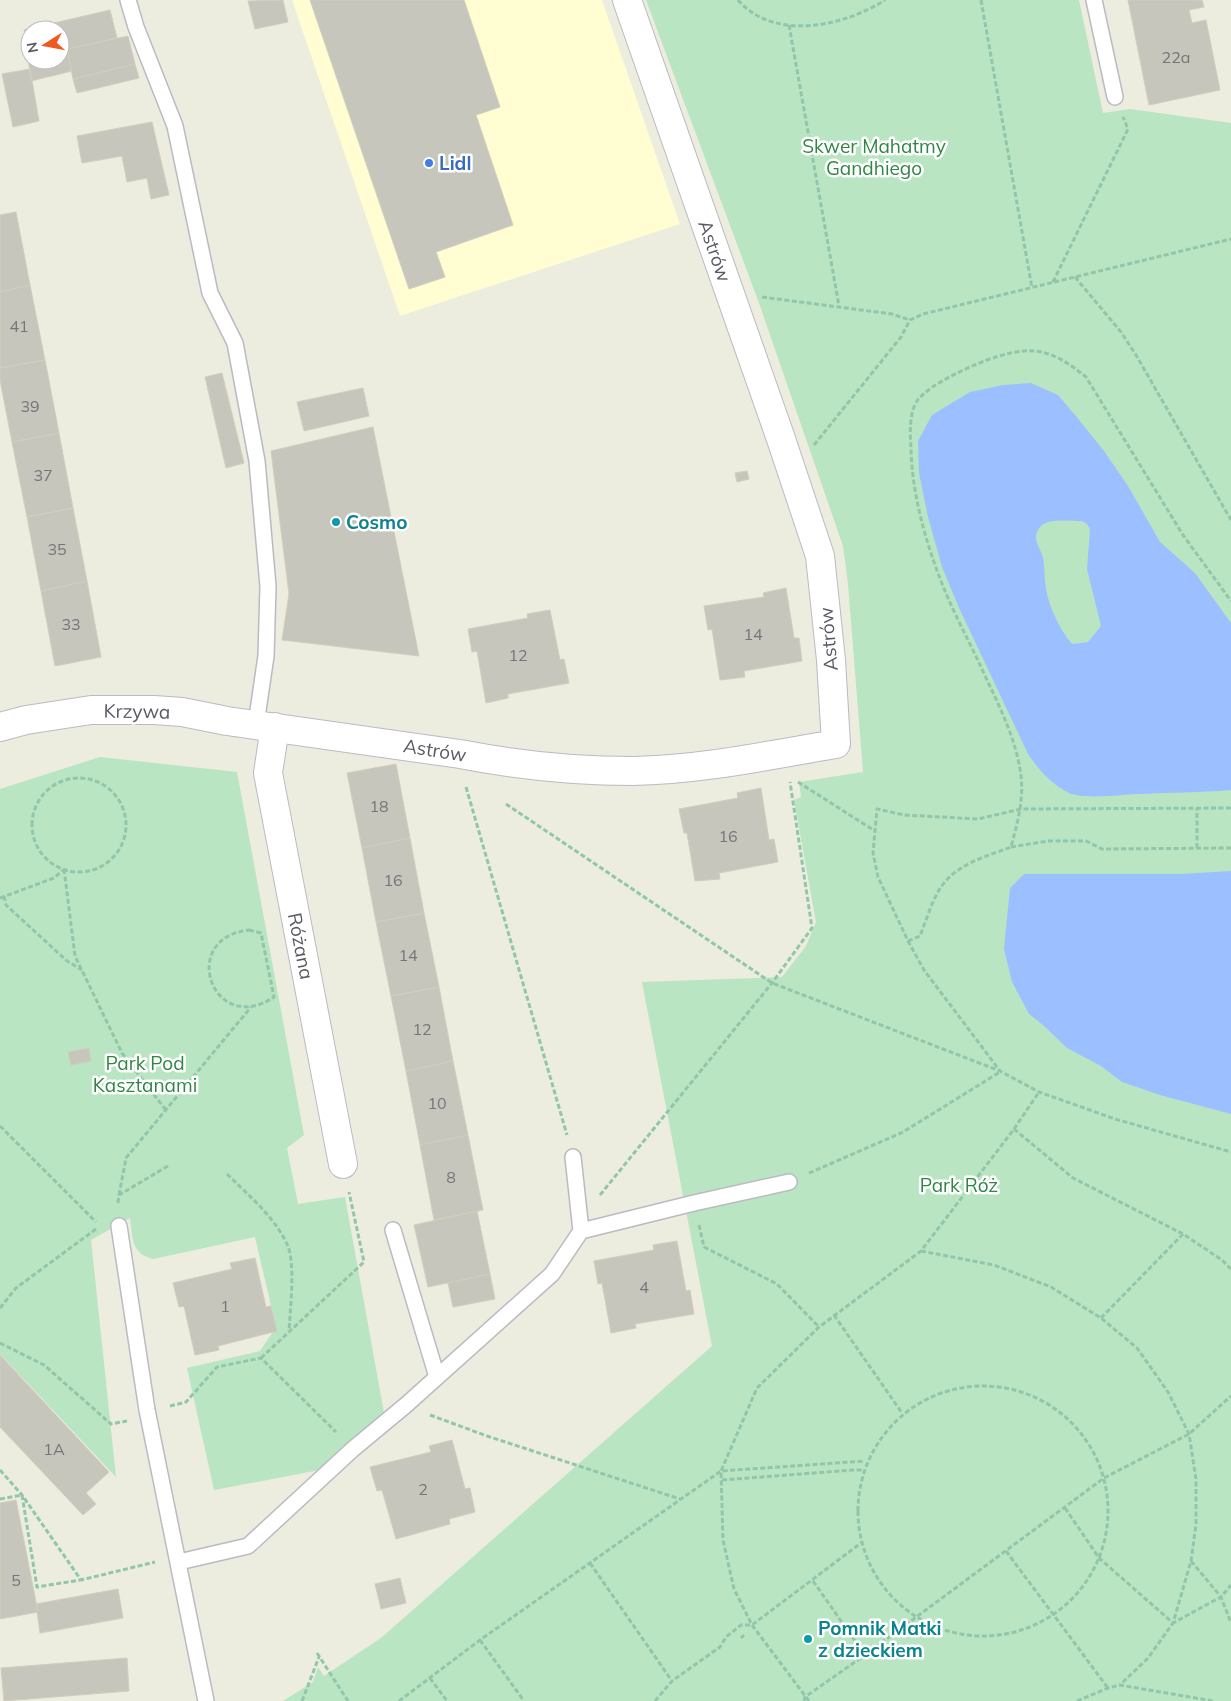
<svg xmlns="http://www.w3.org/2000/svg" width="1231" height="1701" font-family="Mulish,sans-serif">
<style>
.commercial{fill:#fffdd1}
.green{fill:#b9e5c2}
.water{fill:#9cc0ff;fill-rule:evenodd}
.building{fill:#c7c6bc;stroke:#d1cebd}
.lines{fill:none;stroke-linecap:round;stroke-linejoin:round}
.service-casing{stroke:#babbc2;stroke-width:18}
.minor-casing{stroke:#babbc2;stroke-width:30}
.path{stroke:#92c6ab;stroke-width:3;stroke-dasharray:5 2.5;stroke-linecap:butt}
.service{stroke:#fff;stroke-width:15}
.minor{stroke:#fff;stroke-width:28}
.shop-dot{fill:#3f7fe0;stroke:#fff;stroke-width:2}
.culture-dot{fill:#0f9aa8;stroke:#fff;stroke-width:2}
.labels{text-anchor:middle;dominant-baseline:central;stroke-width:5;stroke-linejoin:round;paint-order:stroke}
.number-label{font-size:16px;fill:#747578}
.park-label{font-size:19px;fill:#318646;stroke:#fff}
.shop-label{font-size:19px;font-weight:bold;fill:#366cbe;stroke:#fff;text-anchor:start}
.street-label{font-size:19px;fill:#585a61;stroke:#fff}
.culture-label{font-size:19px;font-weight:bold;fill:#0d838f;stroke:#fff;text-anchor:start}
</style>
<rect width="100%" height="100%" fill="#ececdf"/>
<path class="commercial" d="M292 0H602L680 224 400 316Z"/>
<path class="green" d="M646 0H1079L1103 113 1130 109 1231 123V1701H283L313 1682 318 1667 324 1676 381 1638 712 1346 642 982 782 977 806 946 816 922 794 800 801 797 799 782 863 772 848 584 843 546 759 303Z
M100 757 237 772 304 1135 287 1148 298 1204 345 1197 384 1413 330 1468 214 1490 187 1368 260 1351 276 1327 255 1237 153 1259C130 1253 133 1238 130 1218L91 1240 116 1477 0 1354V789Z"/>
<path class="water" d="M1031 383 1058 395 1075 415 1104 451 1128 486 1160 542 1195 573 1231 623V790C1201 793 1172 792 1142 794 1124 794 1085 800 1069 793 1052 785 1038 769 1028 754L959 608 942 567 928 517 919 473 918 441 932 415 970 392 1003 385ZM1082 521 1087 524 1090 529 1087 569 1101 626 1088 642 1072 644C1060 630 1049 607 1046 589 1044 579 1045 568 1043 558 1040 546 1030 538 1041 526 1049 518 1070 521 1082 521Z
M1231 871V1114L1160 1095 1122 1082 1101 1066 1067 1048 1043 1025 1029 1014 1012 982 1004 949 1010 888 1024 874H1180Z"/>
<path class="building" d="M283 0 288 22 255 29 248 1Z
M310 0H464L500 107 476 115 513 225 436 252 445 277 409 289Z
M1128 0H1202L1204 7 1189 10 1192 23 1206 20 1220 90 1149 105Z
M110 10 117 38 60 51V30H30V51L24 30Z
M128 36 135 64 73 79 67 49Z
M67 49 72 71 31 81 28 58H30V60H60V51Z
M135 64 139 78 77 93 73 79Z
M30 69 39 121 13 127 2 74Z
M152 122 169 195 151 199 147 178 127 182 122 156 82 163 77 136Z
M16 212 30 285 0 292V215Z
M30 285 45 360 0 368V292Z
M45 360 59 433 12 442 0 380V368Z
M222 373 244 463 226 468 205 377Z
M363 388 369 416 304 431 297 402Z
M373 427 419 656 282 640 289 594 271 451Z
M59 433 73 508 27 517 12 442Z
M747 471 749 479 737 482 735 473Z
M73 508 87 581 41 591 27 517Z
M87 581 101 657 55 666 41 591Z
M786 588 794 638H799L802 661 744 671 745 677 720 680 712 629 708 630 704 606 764 597 763 593Z
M550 610 560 660 564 659 569 683 508 694V698L486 703 477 651 472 652 468 629 528 618 527 614Z
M396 764 410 838 362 848 347 773Z
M761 788 769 840 774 839 778 862 719 873 720 879 695 881 687 833H684L679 809 738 798 737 793Z
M410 838 424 913 376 922 362 848Z
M424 913 439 987 391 996 376 922Z
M439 987 453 1061 406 1071 391 996Z
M89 1048 91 1061 71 1065 68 1052Z
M453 1061 468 1135 420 1145 406 1071Z
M468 1135 483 1210 434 1220 420 1145Z
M477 1211 490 1274 428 1287 414 1225Z
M677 1241 686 1291 690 1290 694 1314 635 1324 636 1328 611 1333 602 1283 598 1284 594 1261 654 1250 653 1245Z
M255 1258 266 1307 271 1306 277 1331 218 1346 219 1350 195 1355 184 1306 179 1307 173 1283 232 1269 230 1263Z
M490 1274 495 1299 453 1307 448 1283Z
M0 1355 109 1472 86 1493 96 1504 83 1515 0 1427Z
M452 1440 465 1489 470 1488 475 1512 449 1519 450 1524 396 1539 382 1490 377 1491 370 1467 431 1452 429 1446Z
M16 1500 38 1612 0 1619V1503Z
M400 1578 406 1603 381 1609 375 1584Z
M118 1589 123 1618 40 1633 36 1604Z
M127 1658 129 1691 4 1701 1 1668Z"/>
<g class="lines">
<defs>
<path id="service" d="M128 0 136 27 175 126 210 293 235 343 257 461 268 586 266 656 256 724
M1094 0 1115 97
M573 1157 581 1231
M119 1226 147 1410 206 1701
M393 1230 437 1377
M179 1562 248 1546 353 1449 406 1405 552 1274 581 1231 694 1203 789 1182"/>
<path id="minor" d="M0 727 26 720 91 710H154L182 712 227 721 460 754C517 765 575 771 633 771 701 770 769 755 836 744L831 660 820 556 781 439 627 0
M275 727 268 773 343 1164"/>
</defs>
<use href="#service" class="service-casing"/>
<use href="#minor" class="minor-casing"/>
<path class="path" d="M738 0C774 42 845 26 885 0
M981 0 1032 288
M789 25 839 306
M1075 277 1121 332 1136 355 1231 520
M1053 282 1128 129 1123 117
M762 297 892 314 910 320
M814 445 901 337 910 320 923 314 1231 239
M32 825a47 47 0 1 1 94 0a47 47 0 1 1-94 0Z
M798 782 875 831
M466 787 567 1135
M506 804 772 983 1000 1071
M1231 808 1021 809 978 819 904 815 877 809 873 853 878 877 908 941 924 970 1000 1071 1039 1092 1115 1119 1231 1152
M1011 847 1048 841H1086L1102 849 1231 848
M1197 848V808
M64 869 75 956 122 1053 165 1109
M4 896 6 905 67 961 82 970
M0 898 54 878 63 870
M249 930 261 933 274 997C213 1038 177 938 249 930Z
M908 941 920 936C926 921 931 904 939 890 955 864 985 857 1011 847 1018 821 1025 796 1020 769 1014 733 996 700 981 667 968 639 952 610 941 581 925 540 912 493 911 449 910 434 909 413 917 401 929 384 976 363 996 357 1036 344 1055 352 1086 377L1183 535 1231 601
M0 1126 96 1222
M1014 1129 1073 1178 1183 1234 1222 1260 1231 1269
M809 1173 903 1132 1000 1072
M227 1174C248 1195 274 1216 287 1244 296 1263 290 1310 289 1332
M119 1195 126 1158 251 1007
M600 1195 772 983 812 928 790 782
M118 1203 119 1195 168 1166
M699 1225 704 1247 777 1284 819 1327
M921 1251 994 1265 1051 1287 1101 1318 1137 1348 1168 1392 1189 1434 1196 1479V1525L1191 1561 1173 1623 1148 1658 1120 1685
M0 1308 16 1288 96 1229
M834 1315 902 1413
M1101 1318 1183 1234
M0 1343 44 1365 111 1424 127 1421
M261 1358 364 1262 349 1192
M858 1511a125 125 0 1 1 250 0a125 125 0 1 1-250 0Z
M170 1406 186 1402 217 1367 261 1358 336 1432
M430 1415 487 1436 680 1499
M0 1470 22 1495 81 1580 155 1562
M722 1480 853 1470H862
M0 1499 22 1495 37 1587 80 1580
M1065 1508 1099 1558 1173 1623 1221 1597 1231 1585
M1006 1551 1108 1688
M1191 1561 1221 1597 1231 1623
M590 1563 672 1681
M813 1581 865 1655
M741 1638 744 1635
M480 1640 524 1701
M317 1653 348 1701
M430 1678 447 1701
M302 1701 319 1657
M399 1701 480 1640 721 1471 865 1461
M655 1701 672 1681 720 1647 726 1637 741 1625H752L861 1543
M804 1701 805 1697 865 1655 1104 1478 1189 1434 1231 1396
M809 1701 752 1625 734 1589 723 1540 721 1471 757 1388 819 1327 921 1251 1014 1129 1039 1092
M1077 1701 1108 1688 1120 1685 1213 1701"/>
<use href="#service" class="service"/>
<use href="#minor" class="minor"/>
</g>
<circle class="shop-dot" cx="429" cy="163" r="5"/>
<g class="culture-dot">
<circle cx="336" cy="522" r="5"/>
<circle cx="808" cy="1639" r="5"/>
</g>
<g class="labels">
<g class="number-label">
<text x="1176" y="57">22a</text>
<text x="19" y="326">41</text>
<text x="30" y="406">39</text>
<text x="43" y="475">37</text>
<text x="57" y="549">35</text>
<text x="71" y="624">33</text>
<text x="753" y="634">14</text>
<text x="518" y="655">12</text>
<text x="379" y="806">18</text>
<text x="728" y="836">16</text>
<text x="393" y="880">16</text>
<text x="408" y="955">14</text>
<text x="422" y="1029">12</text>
<text x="437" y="1103">10</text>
<text x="451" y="1177">8</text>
<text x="644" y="1287">4</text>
<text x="225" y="1306">1</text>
<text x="54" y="1449">1A</text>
<text x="423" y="1489">2</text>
<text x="16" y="1580">5</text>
</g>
<g class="park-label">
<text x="874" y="146">Skwer Mahatmy<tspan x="874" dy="22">Gandhiego</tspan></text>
<text x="145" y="1063">Park Pod<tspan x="145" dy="22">Kasztanami</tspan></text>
<text x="959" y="1185">Park Róż</text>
</g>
<g class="shop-label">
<text x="439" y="163">Lidl</text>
</g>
<g class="street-label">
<text transform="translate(715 251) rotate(71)">Astrów</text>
<text transform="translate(828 639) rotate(-95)">Astrów</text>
<text transform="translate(137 711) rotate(1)">Krzywa</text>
<text transform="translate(435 750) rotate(9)">Astrów</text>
<text transform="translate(301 946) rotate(79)">Różana</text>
</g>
<g class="culture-label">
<text x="346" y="522">Cosmo</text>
<text x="818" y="1628">Pomnik Matki<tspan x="818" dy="22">z dzieckiem</tspan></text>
</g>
</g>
<g transform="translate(45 45) rotate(259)"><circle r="24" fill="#ffffff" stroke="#bcbdc0"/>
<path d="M0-4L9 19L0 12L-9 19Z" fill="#ef5a22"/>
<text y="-8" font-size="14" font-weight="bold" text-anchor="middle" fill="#585a61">N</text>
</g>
</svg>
